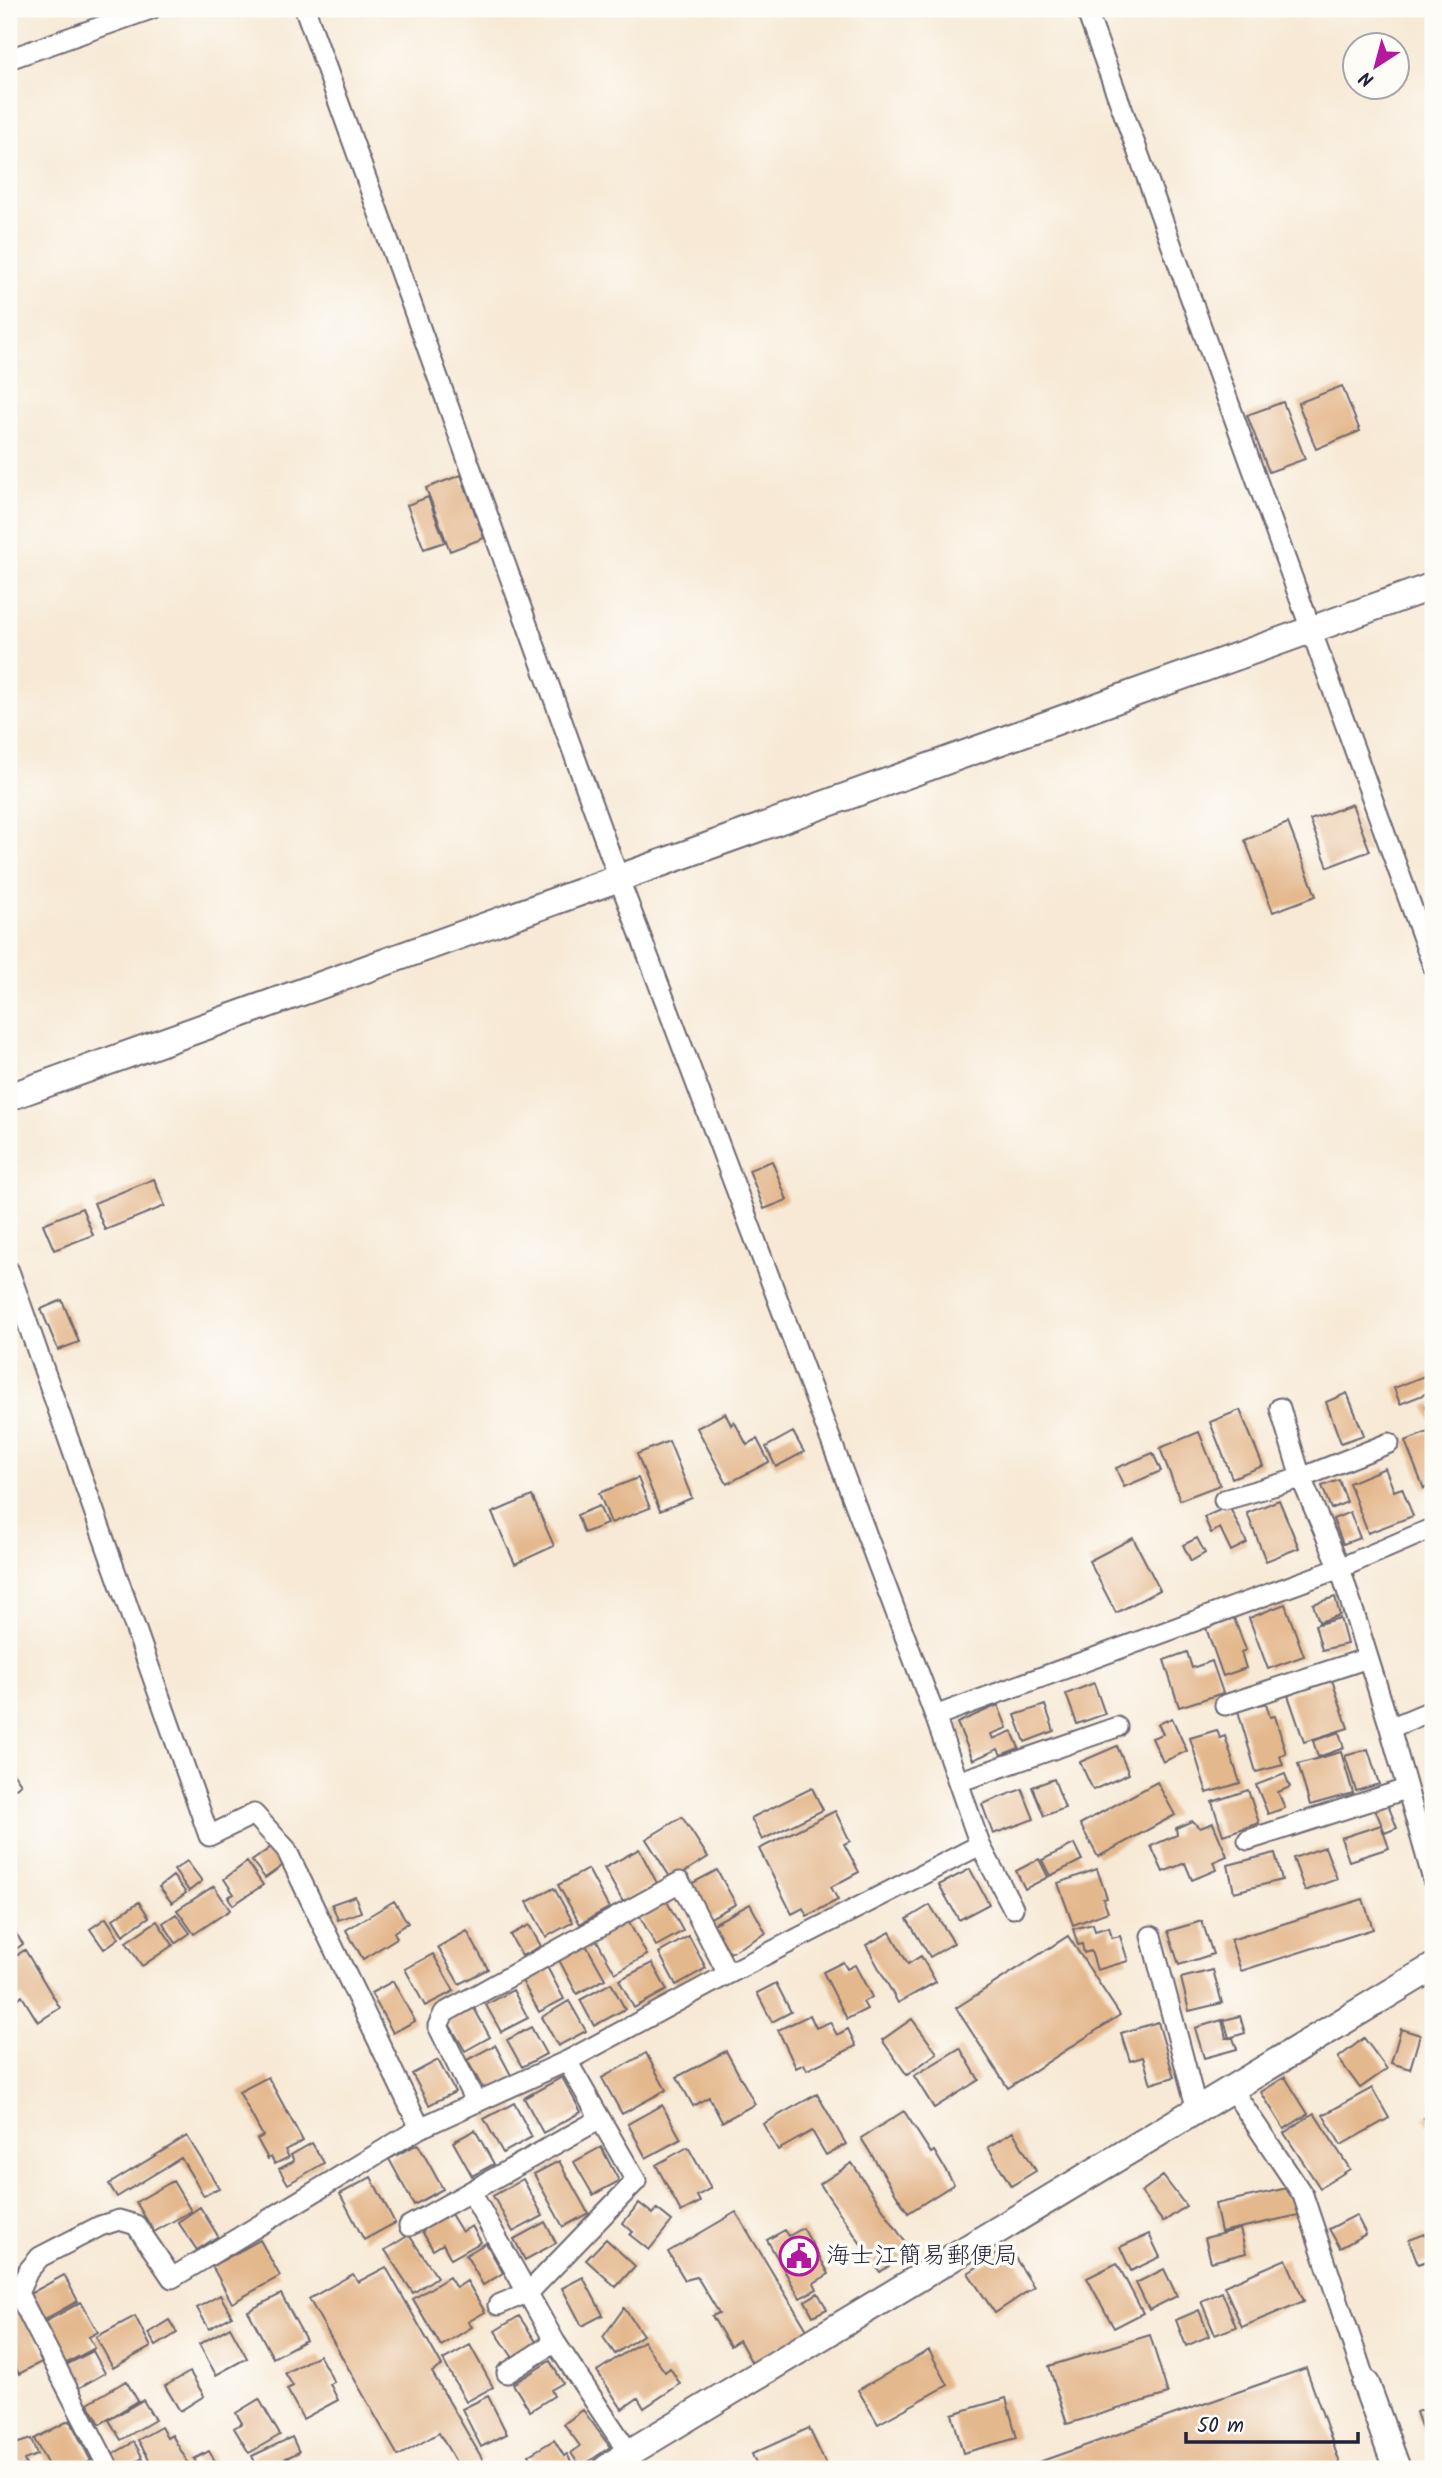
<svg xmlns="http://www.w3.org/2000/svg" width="1442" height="2478" font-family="Kalam,'Klee One',sans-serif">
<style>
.building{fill:#e4b88d}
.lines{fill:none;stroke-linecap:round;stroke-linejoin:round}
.street-casing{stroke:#6d6871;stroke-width:23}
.secondary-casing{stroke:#6d6871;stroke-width:30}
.street{stroke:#fff;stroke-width:19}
.secondary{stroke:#fff;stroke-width:26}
.labels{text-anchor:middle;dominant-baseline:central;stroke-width:7;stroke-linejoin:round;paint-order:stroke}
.poi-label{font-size:24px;fill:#22223b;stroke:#fdfcf7;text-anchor:start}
</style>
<rect width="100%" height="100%" fill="#fdfcf7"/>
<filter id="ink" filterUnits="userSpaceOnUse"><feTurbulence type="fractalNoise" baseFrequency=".0143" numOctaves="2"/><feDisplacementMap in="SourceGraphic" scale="14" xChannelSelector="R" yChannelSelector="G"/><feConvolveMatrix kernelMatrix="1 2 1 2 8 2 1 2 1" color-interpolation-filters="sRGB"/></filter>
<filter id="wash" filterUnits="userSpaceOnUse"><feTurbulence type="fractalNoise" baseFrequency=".00686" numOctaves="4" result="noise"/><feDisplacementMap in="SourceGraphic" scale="28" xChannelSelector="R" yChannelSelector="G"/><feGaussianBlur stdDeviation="1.57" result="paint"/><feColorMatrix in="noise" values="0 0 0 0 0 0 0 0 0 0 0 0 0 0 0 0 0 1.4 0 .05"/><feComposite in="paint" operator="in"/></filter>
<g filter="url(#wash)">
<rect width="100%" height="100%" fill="#f7e9d5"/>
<g id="blocks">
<path class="building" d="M1342 386 1360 431 1316 449 1298 403Z
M1283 402 1305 459 1269 472 1247 415Z
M461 475 484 538 450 551 426 488Z
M428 497 445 542 424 549 407 505Z
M1352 804 1370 851 1328 867 1310 820Z
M1288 823 1316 896 1273 912 1245 840Z
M772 1161 787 1200 764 1209 749 1170Z
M154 1179 165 1206 105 1230 94 1203Z
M82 1208 93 1235 54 1250 43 1224Z
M62 1300 79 1342 58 1350 41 1309Z
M1429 1374 1433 1391 1400 1404 1394 1388Z
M1347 1393 1364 1435 1341 1443 1326 1402Z
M1433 1403V1425L1425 1406Z
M1240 1410 1263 1466 1232 1478 1210 1422Z
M725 1413 731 1425 734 1421 747 1445 757 1439 769 1462 727 1484 697 1428Z
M1433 1430V1485L1424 1489 1405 1441Z
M793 1432 804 1452 776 1467 766 1447Z
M1199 1432 1220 1485 1180 1500 1160 1448Z
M669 1441 692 1498 660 1511 637 1454Z
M1153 1453 1161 1471 1124 1487 1116 1468Z
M1385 1468 1394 1491 1402 1488 1413 1516 1368 1533 1349 1483Z
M638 1478 650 1508 611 1523 599 1493Z
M1339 1480 1347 1502 1331 1509 1322 1486Z
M532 1496 554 1546 515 1564 492 1513Z
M1279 1500 1299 1548 1266 1561 1247 1513Z
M599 1506 607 1524 584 1533 577 1515Z
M1229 1506 1247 1543 1231 1551 1220 1528 1211 1533 1204 1517Z
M1350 1512 1360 1538 1343 1544 1333 1519Z
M1133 1538 1160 1590 1116 1613 1089 1561Z
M1197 1538 1205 1553 1191 1561 1183 1545Z
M1335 1597 1340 1615 1319 1622 1313 1604Z
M1285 1604 1304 1656 1268 1669 1249 1618Z
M1234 1618 1246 1650 1241 1652 1246 1668 1223 1676 1206 1628Z
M1340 1618 1347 1644 1322 1650 1315 1625Z
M1187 1652 1192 1668 1212 1661 1223 1693 1179 1707 1164 1660Z
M1332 1680 1348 1728 1304 1742 1288 1695Z
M1094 1683 1105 1714 1077 1724 1066 1694Z
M1266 1703 1270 1717 1275 1716 1286 1754 1280 1756 1283 1765 1256 1772 1238 1711Z
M998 1705 1007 1728 991 1734 993 1739 1012 1731 1019 1748 1001 1755 998 1749 973 1760 957 1723Z
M1045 1705 1054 1731 1025 1742 1015 1715Z
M1172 1718 1187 1751 1163 1762 1152 1738 1163 1734 1158 1724Z
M1217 1730 1220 1738 1225 1736 1240 1783 1207 1793 1190 1738Z
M1339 1732 1344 1748 1318 1757 1313 1741Z
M1117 1746 1129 1774 1093 1790 1080 1762Z
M1368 1749 1379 1784 1356 1791 1345 1756Z
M1341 1752 1353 1793 1310 1805 1298 1764Z
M9 1767 21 1784 9 1793Z
M1285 1774 1290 1787 1278 1792 1285 1808 1268 1814 1256 1785Z
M1054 1779 1065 1808 1044 1816 1032 1787Z
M1157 1782 1175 1815 1098 1857 1080 1824Z
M812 1788 823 1810 762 1840 751 1818Z
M1022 1789 1034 1819 993 1834 982 1804Z
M1248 1790 1259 1823 1223 1835 1212 1802Z
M1388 1805 1397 1828 1385 1833 1375 1809Z
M835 1811 850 1841 844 1844 859 1872 831 1887 838 1900 807 1916 803 1908 792 1914 759 1849Z
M682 1817 708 1857 672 1880 646 1839Z
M1192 1821 1200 1828 1213 1823 1227 1856 1213 1862 1216 1870 1192 1880 1185 1863 1163 1872 1151 1846 1177 1835 1176 1828Z
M1381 1825 1389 1848 1349 1861 1341 1838Z
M1074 1844 1082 1860 1050 1876 1042 1860Z
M274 1845 286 1863 265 1878 252 1861Z
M1325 1847 1337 1879 1305 1891 1293 1858Z
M639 1849 657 1883 623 1902 604 1868Z
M1275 1853 1282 1880 1234 1892 1228 1865Z
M1039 1859 1048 1877 1025 1889 1016 1871Z
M187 1861 202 1881 189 1891 174 1870Z
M247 1862 263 1885 233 1905 228 1897 234 1894 224 1879Z
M588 1869 609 1908 580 1924 558 1885Z
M970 1869 989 1904 959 1920 939 1885Z
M1097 1869 1107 1898 1103 1899 1108 1912 1073 1925 1058 1883Z
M717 1870 736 1904 707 1920 687 1886Z
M173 1876 186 1893 172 1903 159 1887Z
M214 1886 230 1910 194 1934 177 1910Z
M554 1888 573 1922 546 1937 527 1902Z
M355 1896 361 1912 338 1920 332 1904Z
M665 1898 683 1931 656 1946 638 1913Z
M1363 1899 1373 1929 1241 1971 1231 1940Z
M394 1901 408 1923 394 1932 397 1938 363 1959 346 1930Z
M139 1902 149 1917 123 1935 113 1919Z
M750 1904 766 1933 730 1953 713 1924Z
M930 1905 954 1943 930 1957 907 1919Z
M176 1914 190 1933 176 1943 163 1923Z
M106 1918 119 1938 104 1949 90 1929Z
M627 1919 647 1955 615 1973 595 1937Z
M157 1921 173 1945 142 1966 126 1942Z
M1202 1921 1213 1954 1179 1965 1168 1931Z
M1093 1924 1095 1931 1109 1927 1112 1938 1120 1936 1128 1961 1097 1970 1091 1951 1084 1953 1082 1944 1078 1945 1073 1929Z
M529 1925 541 1946 522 1956 510 1935Z
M13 1929 23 1944 9 1954V1932Z
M467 1931 488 1969 459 1984 438 1947Z
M890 1932 908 1964 921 1956 936 1982 898 2003 866 1945Z
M689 1936 706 1968 676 1985 659 1953Z
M1068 1936 1120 2015 1008 2088 956 2008Z
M586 1945 605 1979 577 1994 559 1960Z
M25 1950 60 2008 38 2022 22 1996 17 1999 9 1985V1960Z
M433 1954 454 1991 425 2006 405 1969Z
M843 1962 847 1969 855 1965 872 1997 863 2002 867 2009 847 2019 823 1972Z
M652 1963 667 1990 634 2008 619 1980Z
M546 1965 564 1999 539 2012 521 1979Z
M1213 1970 1222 2003 1189 2011 1181 1978Z
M393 1981 415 2021 393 2033 371 1993Z
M611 1983 625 2009 594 2026 580 2000Z
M776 1983 791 2012 772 2022 757 1993Z
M513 1990 528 2018 501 2032 486 2005Z
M569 2001 586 2031 558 2046 542 2017Z
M474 2008 490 2037 465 2051 448 2022Z
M810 2015 816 2028 830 2022 837 2035 848 2029 856 2046 807 2070 804 2064 796 2068 778 2030Z
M1240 2016 1245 2033 1229 2038 1224 2020Z
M912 2019 937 2053 907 2075 882 2040Z
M1222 2020 1226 2038H1233L1237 2049 1204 2058 1195 2028Z
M1158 2022 1174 2077 1151 2084 1143 2057 1130 2061 1121 2033Z
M531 2027 546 2054 522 2067 507 2040Z
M1401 2029 1420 2035 1410 2069 1391 2063Z
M1364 2038 1387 2069 1360 2088 1338 2058Z
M495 2045 512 2077 485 2092 467 2060Z
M960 2048 979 2080 934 2108 914 2076Z
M726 2051 755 2104 722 2122 709 2097 693 2106 677 2077Z
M646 2053 666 2090 622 2114 602 2078Z
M438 2060 455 2092 429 2105 412 2074Z
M268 2077 303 2141 285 2150 289 2157 275 2164 271 2157 268 2159 257 2139 263 2136 239 2092Z
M562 2077 581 2112 543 2133 524 2098Z
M1285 2077 1308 2114 1284 2129 1261 2092Z
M1372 2088 1389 2118 1341 2145 1323 2115Z
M817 2094 846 2144 826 2155 812 2131 778 2150 763 2124Z
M514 2103 532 2137 503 2153 484 2119Z
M662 2105 681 2139 646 2158 628 2124Z
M904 2111 931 2153 934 2151 954 2184 908 2213 861 2138Z
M1433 2112V2133L1424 2118Z
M1314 2113 1350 2169 1320 2188 1284 2133Z
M475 2130 494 2164 472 2176 453 2142Z
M1013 2132 1036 2171 1011 2186 988 2147Z
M187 2136 219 2188 204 2196 181 2158 117 2197 109 2184Z
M312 2143 324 2163 288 2184 279 2169 294 2161 291 2155Z
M418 2144 443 2189 414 2205 389 2159Z
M601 2147 619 2181 593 2195 574 2162Z
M688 2147 711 2188 697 2196 700 2202 681 2212 656 2165Z
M559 2161 588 2213 563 2227 534 2174Z
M852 2163 911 2251 880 2272 820 2184Z
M1163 2176 1186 2206 1163 2222 1141 2192Z
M371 2177 395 2223 364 2240 340 2194Z
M523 2179 543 2216 513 2232 493 2196Z
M173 2181 191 2211 154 2232 136 2202Z
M1292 2187 1299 2215 1221 2232 1215 2204Z
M639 2203 653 2214 657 2209 672 2221 649 2250 630 2235 633 2232 623 2223Z
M200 2207 218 2236 197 2250 178 2222Z
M736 2212 807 2330 752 2363 739 2340 730 2346 712 2316 719 2313 697 2277 685 2280 668 2252Z
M451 2214 462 2232 472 2226 481 2242 451 2259 443 2244 433 2250 422 2231Z
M1356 2215 1366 2234 1340 2248 1329 2229Z
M545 2222 556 2243 525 2260 514 2239Z
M803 2228 829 2274 814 2283 817 2289 800 2298 767 2240 785 2230 789 2236Z
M1240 2229 1246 2253 1211 2262 1205 2238Z
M1149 2234 1160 2257 1131 2271 1120 2247Z
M1425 2234 1433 2259 1418 2264 1409 2240Z
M409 2235 437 2277 413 2293 385 2250Z
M606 2239 635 2266 616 2287 586 2260Z
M260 2240 280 2276 232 2303 212 2266Z
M486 2243 503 2273 483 2285 466 2255Z
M1008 2247 1034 2287 995 2313 968 2273Z
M1286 2259 1304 2301 1242 2327 1224 2286Z
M1117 2263 1143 2313 1114 2328 1087 2278Z
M386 2267 442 2366 432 2372 483 2460 467 2469H460L439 2433 398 2456 309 2299 353 2274 358 2282Z
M1164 2269 1177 2296 1149 2310 1136 2283Z
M64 2275 78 2301 40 2322 26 2296Z
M449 2277 456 2288 467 2281 485 2312 468 2322 472 2327 441 2346 413 2299Z
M583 2277 603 2315 582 2326 562 2288Z
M9 2287 47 2359 19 2374 9 2355Z
M1222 2292 1236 2327 1215 2335 1201 2301Z
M818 2293 827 2309 813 2316 805 2301Z
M281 2294 306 2340 273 2358 248 2311Z
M220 2295 232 2316 209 2329 197 2308Z
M81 2302 98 2332 89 2337 95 2348 63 2365 41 2324Z
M624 2308 643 2335 615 2354 603 2337Z
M1199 2310 1209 2336 1186 2346 1176 2320Z
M135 2316 151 2347 113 2368 96 2337Z
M519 2316 537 2343 513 2358 495 2331Z
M169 2320 177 2333 156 2346 148 2333Z
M230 2327 247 2358 216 2375 199 2344Z
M1150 2335 1168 2394 1067 2424 1049 2366Z
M643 2341 665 2372 670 2368 680 2384 644 2408 638 2398 622 2409 597 2371Z
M470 2345 493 2387 466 2402 443 2360Z
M929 2350 948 2385 878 2424 858 2390Z
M93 2351 105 2373 77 2389 64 2366Z
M319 2355 334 2382 330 2384 338 2400 303 2419 287 2389 293 2386 285 2373Z
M550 2361 563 2383 551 2390 554 2396 530 2411 513 2384Z
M1306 2368 1342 2469H1019Z
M190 2372 204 2396 180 2411 165 2386Z
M126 2381 138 2401 100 2424 88 2403Z
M488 2396 507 2434 481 2447 462 2409Z
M1006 2398 1017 2438 963 2453 952 2414Z
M259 2399 280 2435 249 2453 234 2428 242 2423 236 2413Z
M143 2400 155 2420 121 2440 109 2420Z
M1433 2406V2460L1416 2412Z
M583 2410 610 2447 581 2467 571 2453 580 2446 564 2424Z
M70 2420 91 2461 75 2469H50L34 2439Z
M161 2427 167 2438 172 2435 191 2468 155 2469 138 2440Z
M809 2428 828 2469H758L752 2454Z
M292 2437 299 2452 263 2469H258L252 2456Z
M31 2439 37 2455 24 2460 26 2465 11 2469 9 2446Z
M554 2440 564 2456 567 2454 575 2469H537L529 2455Z
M134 2442 143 2458 121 2469 113 2454Z
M209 2451 219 2469H200L194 2459Z
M289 2459 294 2469H268Z
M138 2463 141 2469H126Z"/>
</g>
</g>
<g filter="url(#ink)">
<use href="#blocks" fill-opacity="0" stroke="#6d6871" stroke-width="2"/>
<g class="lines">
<defs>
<path id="street" d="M1093 9 1087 12 1433 966
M9 59 151 9
M9 1271 209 1836 254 1814 286 1849 420 2128
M1280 1408 1301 1478 1340 1568 1390 1728 1433 1880
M1224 1500 1301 1478 1389 1443
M1225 1705 1368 1658
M935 1716 1340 1568 1433 1528
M1390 1728 1433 1710
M958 1782 1117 1727
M1248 1840 1406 1789
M980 1845 1013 1908
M1151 1936 1197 2110
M1232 2089 1303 2195 1366 2384
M476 2103 438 2026 444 2013 680 1882 728 1974
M471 2192 555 2342 629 2453
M409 2226 600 2119
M498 2305 529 2292 636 2181 567 2061
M507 2373 555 2342
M109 2469 18 2293 28 2271 40 2257 100 2226 119 2220 136 2225 172 2278 420 2128 567 2061 728 1974 980 1845 935 1716 619 879 305 9"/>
<path id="secondary" d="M9 1097 1433 586
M1366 2384 1397 2469
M606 2469 629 2453 1433 1967"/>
</defs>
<use href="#street" class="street-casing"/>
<use href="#secondary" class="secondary-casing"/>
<use href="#street" class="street"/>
<use href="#secondary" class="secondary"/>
</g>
</g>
<defs>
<symbol id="civic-ring" viewBox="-11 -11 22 22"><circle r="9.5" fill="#fdfcf7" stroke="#b5179e" stroke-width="1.5"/><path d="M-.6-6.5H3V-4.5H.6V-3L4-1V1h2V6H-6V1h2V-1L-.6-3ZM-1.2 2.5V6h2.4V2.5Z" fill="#b5179e"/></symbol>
</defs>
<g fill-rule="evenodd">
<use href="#civic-ring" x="777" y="2234" width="44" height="44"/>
</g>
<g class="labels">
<g class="poi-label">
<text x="826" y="2256">海士江簡易郵便局</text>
</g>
</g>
<rect width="1442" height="2478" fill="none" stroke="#fdfcf7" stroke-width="35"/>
<g transform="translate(1376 66) rotate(216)"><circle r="33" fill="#fdfcf7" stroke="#a5a5ac" stroke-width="2"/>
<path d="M0-5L12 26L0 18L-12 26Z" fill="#b5179e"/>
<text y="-10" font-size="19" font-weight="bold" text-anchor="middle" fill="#22223b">N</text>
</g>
<path d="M1186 2432v10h172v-10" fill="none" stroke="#22223b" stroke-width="3.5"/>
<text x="1197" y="2432" font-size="21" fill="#22223b" stroke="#fdfcf7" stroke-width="5" paint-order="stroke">50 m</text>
</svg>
